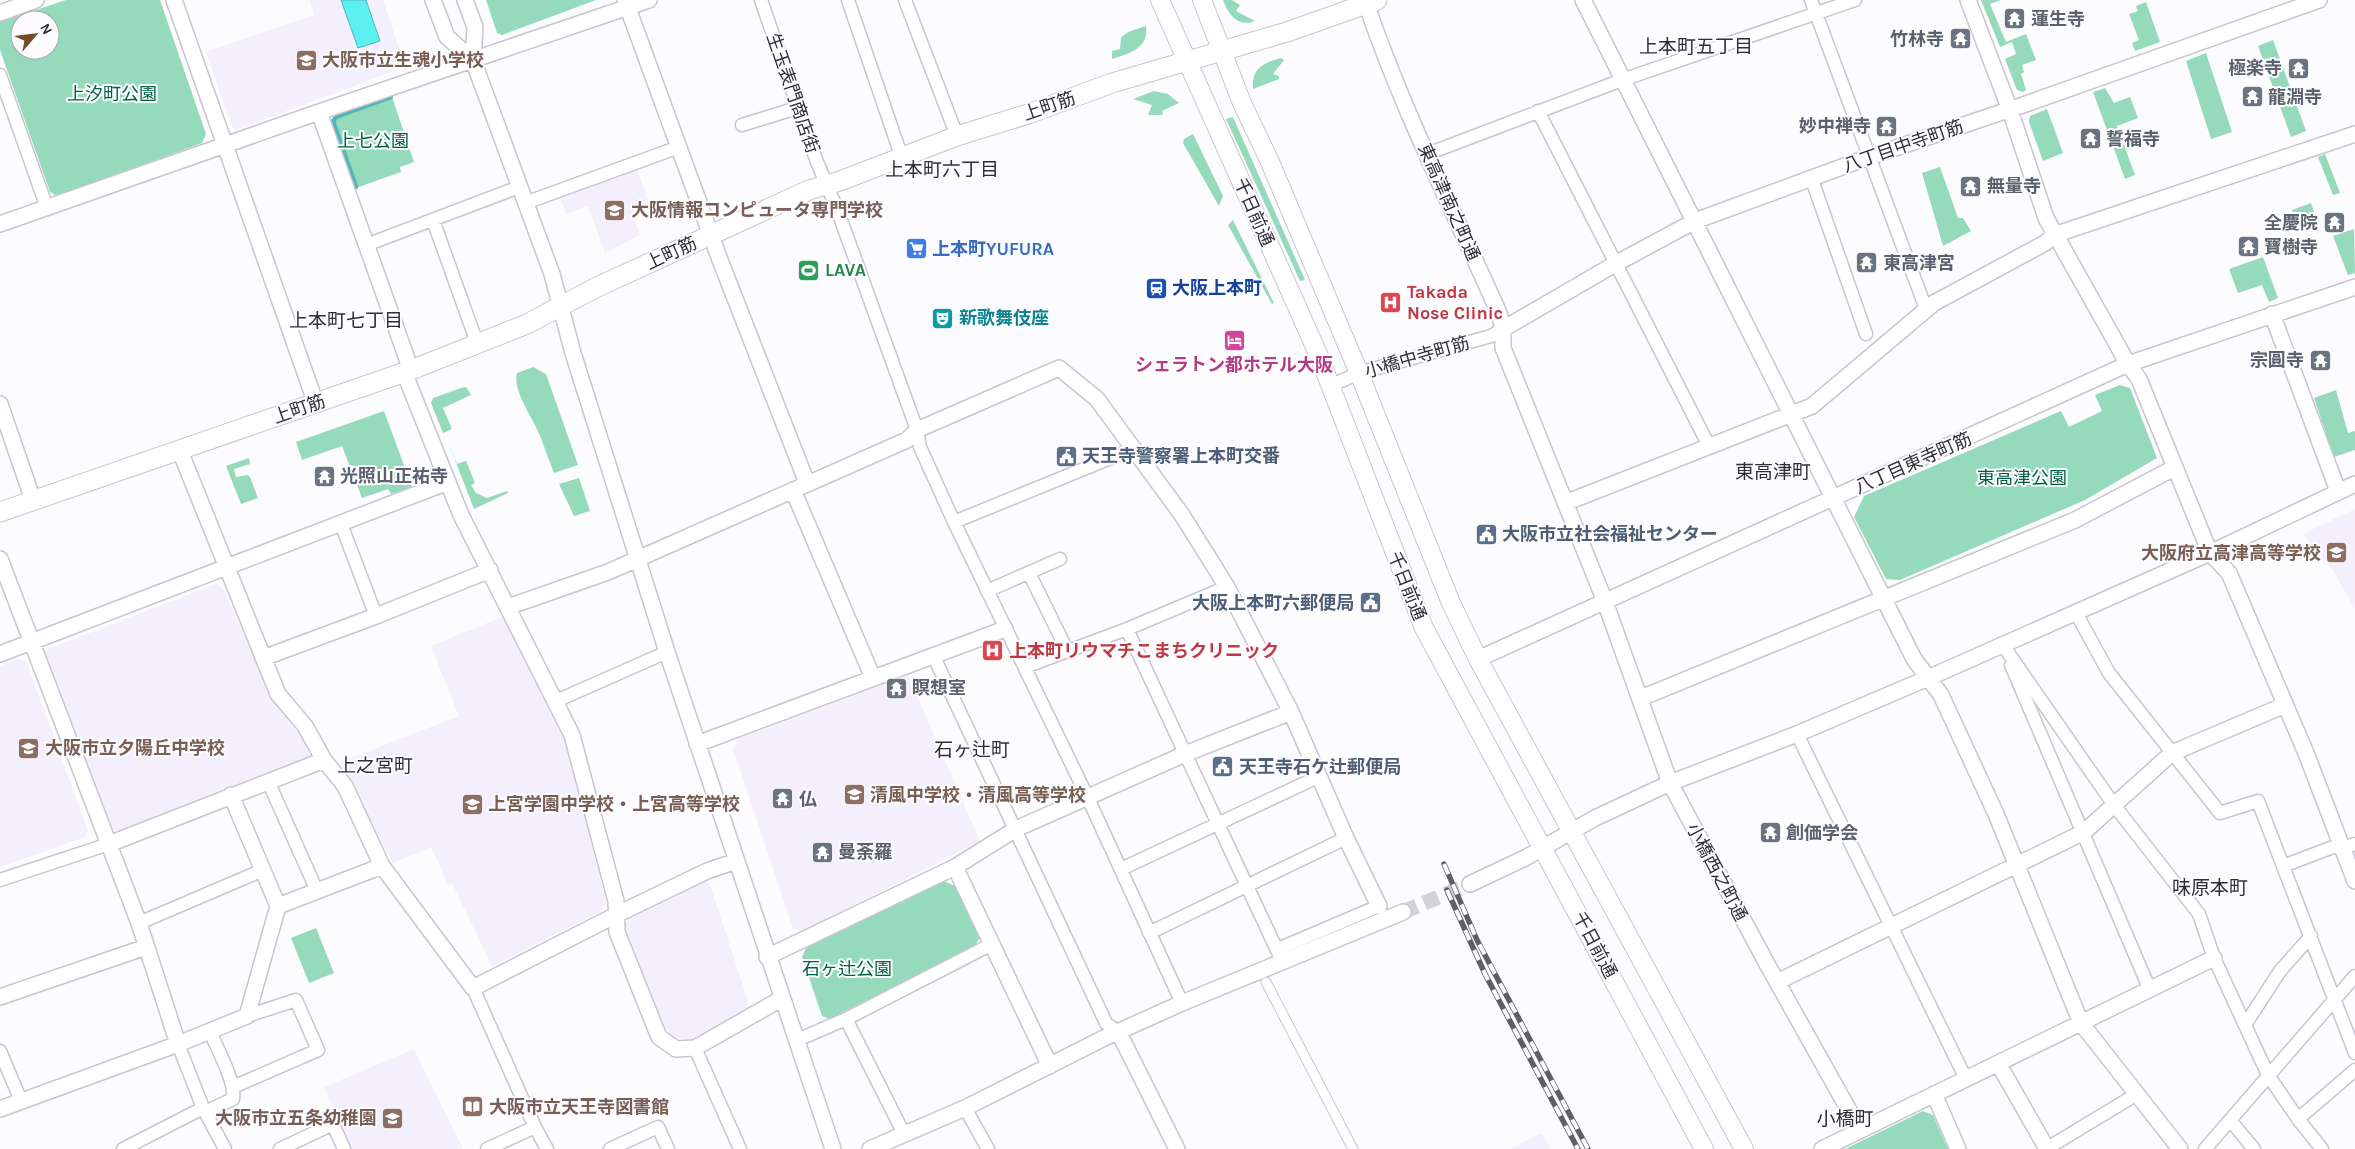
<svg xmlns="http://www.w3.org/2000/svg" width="2355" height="1149" font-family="Karla,'Noto Sans JP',sans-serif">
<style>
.built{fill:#f4effc}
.green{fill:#95dbbb;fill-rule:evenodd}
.water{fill:#5cf0f3;stroke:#4fb6ba}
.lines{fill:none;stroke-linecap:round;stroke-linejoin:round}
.stream{stroke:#4fb6ba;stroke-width:4.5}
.tertiary-tunnel{stroke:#d3d2d6;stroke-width:15;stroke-dasharray:15 8;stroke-linecap:butt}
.pedestrian-casing{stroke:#c9c4d1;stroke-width:11}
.minor-casing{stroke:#c9c4d1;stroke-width:15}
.tertiary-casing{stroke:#c9c4d1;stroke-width:18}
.secondary-casing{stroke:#c9c4d1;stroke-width:20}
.primary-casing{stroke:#c9c4d1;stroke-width:21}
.pedestrian{stroke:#fff;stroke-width:9}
.minor{stroke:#fff;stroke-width:12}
.tertiary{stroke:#fff;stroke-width:15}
.secondary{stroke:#fff;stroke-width:18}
.primary{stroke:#fff;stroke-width:19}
.rail-casing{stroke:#605e64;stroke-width:5.5}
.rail{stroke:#fcfbfe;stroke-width:4;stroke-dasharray:11;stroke-linecap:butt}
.labels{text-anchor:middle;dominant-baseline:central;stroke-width:4;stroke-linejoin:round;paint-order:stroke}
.worship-label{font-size:18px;font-weight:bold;fill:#5b616d;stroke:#fcfbfe;text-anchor:start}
.education-label{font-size:18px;font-weight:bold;fill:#785e54;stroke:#fcfbfe;text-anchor:start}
.street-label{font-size:18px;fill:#302e34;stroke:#fcfbfe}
.park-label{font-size:18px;fill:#026144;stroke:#fcfbfe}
.shop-label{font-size:18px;font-weight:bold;fill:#366cbe;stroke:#fcfbfe;text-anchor:start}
.leisure-label{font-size:18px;font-weight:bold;fill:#27864d;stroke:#fcfbfe;text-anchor:start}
.transit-label{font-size:18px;font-weight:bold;fill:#164399;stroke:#fcfbfe;text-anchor:start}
.health-label{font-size:18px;font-weight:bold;fill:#be3a42;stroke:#fcfbfe;text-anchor:start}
.culture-label{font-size:18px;font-weight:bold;fill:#0d838f;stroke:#fcfbfe;text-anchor:start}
.hotel-label{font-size:18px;font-weight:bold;fill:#b23c85;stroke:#fcfbfe}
.service-label{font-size:18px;font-weight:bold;fill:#4e5e75;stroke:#fcfbfe;text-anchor:start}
.neighbourhood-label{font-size:19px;fill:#302e34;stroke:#fcfbfe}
</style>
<rect width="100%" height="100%" fill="#fcfbfe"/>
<path class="built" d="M309 0H383L405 67 236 130 232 126 206 52 314 15Z
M637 169 650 206 632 213 640 235 605 253 588 206 566 214 560 197Z
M2355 509V609L2334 572 2303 534Z
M216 584 223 589 274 701 309 749 308 757 118 831 110 828 44 657 48 649Z
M504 616 565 741 606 901 601 911 492 966 452 883 448 884 431 847 393 863 341 762 459 716 431 646Z
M16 659 26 661 88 831 85 837 0 867V666Z
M908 675 980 841 803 931 793 929 733 749 738 739Z
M701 880 710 885 748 1001 747 1011 692 1042 667 1034 623 929 626 921Z
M414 1049 463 1149H351L324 1087Z
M1542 1133 1551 1149H1509Z"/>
<path class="green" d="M66 0H160L206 134 202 143 57 196 50 192 0 50V22ZM20 20H50V50H20Z
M486 0H596L502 35 497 33Z
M1223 0H1232L1240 5 1236 11 1255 21C1238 28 1228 14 1223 0Z
M1981 0H2001L1990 4 2006 42 2026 34 2036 60 2022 65 2024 72 2021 74 2026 90 2023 92 2017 90 2005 59 2016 54 2012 42 2000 47Z
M2146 2 2160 42 2135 51 2132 43 2139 40 2129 14 2138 11 2136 6Z
M1146 26C1149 48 1130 53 1112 59V51L1120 49 1121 37 1128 32Z
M2273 40 2306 131 2291 137 2258 46Z
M2206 53 2232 132 2211 139 2186 61Z
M1281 58 1284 60 1273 74 1279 76V79L1253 89C1251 69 1263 63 1281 58Z
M2105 88 2114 103 2130 97 2138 118 2117 126 2135 175 2125 179 2093 92Z
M1154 91 1168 94 1179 103 1162 111 1163 115H1148L1152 105 1133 99Z
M392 97 414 162 400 167 401 172 356 188 332 121 336 116Z
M2047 109 2063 153 2043 161 2029 122 2030 116Z
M1233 117 1305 280 1300 281 1226 119Z
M1193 134 1223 196 1219 206 1183 143 1184 139Z
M2325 154 2340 193 2333 195 2318 157Z
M1940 167 1958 218H1963L1971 231 1943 246 1922 173Z
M2311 203 2316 218 2298 225 2292 210Z
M1233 220 1274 303 1272 304 1228 225Z
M2354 229 2355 273 2348 275 2333 236Z
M2263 257 2278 298 2269 302 2262 285 2238 293 2229 269Z
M533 367 546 374 578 465 554 473C549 461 545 448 540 436 534 419 512 391 517 373Z
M2120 385 2130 388 2157 458 2085 500 1900 580 1886 579 1854 517 1864 496 2061 411 2069 427 2102 411 2095 395Z
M464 387 467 388 471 395 443 408 452 429 443 433 431 403 433 398Z
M2336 390 2348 433 2355 431V450L2334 457 2314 398Z
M384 411 412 487 391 494 388 489 362 498 342 446 302 460 296 442Z
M448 442 457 464 466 461 475 483 471 485 476 493 487 498 507 491 508 493 474 509Z
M249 458 250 464 234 469 236 477 247 475 250 477 258 498 241 504 226 466Z
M579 478 590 511 574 516 559 484Z
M944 881 957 887 980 937 975 946 829 1019 822 1016 802 957 806 948Z
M316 928 334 973 309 983 291 938Z
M1923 1111 1933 1115 1948 1149H1845Z"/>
<path class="water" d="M341 0H366L380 41 358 48Z"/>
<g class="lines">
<path class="stream" d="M356 187 333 121 336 117 391 97"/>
<path class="tertiary-tunnel" d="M1403 912 1470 884"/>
<defs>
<path id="pedestrian" d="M1266 982 1353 1149"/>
<path id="minor" d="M761 0 817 162 837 209 917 430 920 447 954 522 1087 796 1182 1003
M848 0 902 158
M905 0 957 136
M1811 0 1926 309
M0 75 47 208
M1538 111 1709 446
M742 125 800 107
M1427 154 1622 80 1855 0
M1811 177 1866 334
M525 203 679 147
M433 220 477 343
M366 245 519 187
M1330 386 1359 373 1491 336 1503 329
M954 522 1135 448
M341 524 376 616
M1029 573 1067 650
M987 591 1060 559
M2076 613 2109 673 2220 813 2258 801 2355 1053
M1127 629 1282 961
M2002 644 2114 805 2199 914 2214 958 2268 1075 2298 1119 2322 1149
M934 657 1106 1023 1119 1033
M2011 665 2150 990
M1025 667 1127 629 1227 587
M556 701 667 652
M1797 734 1966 1079
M268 781 317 891
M2283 866 2333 847 2343 848 2355 844
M1121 869 1320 776
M0 880 109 844
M139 923 263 870
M1149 933 1346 838
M1278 949 1379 906
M473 988 535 1127 547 1149
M846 1019 904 1134
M2245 1025 2280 971 2311 936
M797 1040 846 1019 992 944
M178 1044 203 1108 225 1149
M695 1048 740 1149
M0 1051 21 1101
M233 1087 318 1050 296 1000 247 1016
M965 1108 988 1149
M205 1112 233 1099C236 1082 217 1049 210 1031
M2298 1119 2355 1070
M2230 1120 2254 1149
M123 1149 203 1108
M280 1149 333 1124 344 1149
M487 1149 535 1127
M610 1149 658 1127 668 1149
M2046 1149 2137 1094
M2205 1149 2355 976"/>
<path id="tertiary" d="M174 0 316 404
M433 0 447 37 473 60
M465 0 475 27 473 60 552 274 573 353 667 652 833 1149
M625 0 720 260 807 483
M1365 0C1401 107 1453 210 1499 313L1503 329V348L1604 599 1670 783 1767 964 1860 1130
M1583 0 1914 659 1941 695 1996 814 2081 1023 2180 1149
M1968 0 2010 110 2046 218 2128 364 2139 379 2210 553 2229 573 2306 753 2355 881
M0 13 36 0
M319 112 411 370
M0 224 319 112 649 0
M2272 314 2338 491
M1503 329 1615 264 1695 221 1869 157 2023 105 2319 0
M404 372 461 515 572 735 616 901 617 932 659 1037 676 1049 695 1048 781 999
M0 404 33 500
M180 451 278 694 305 726 324 760 345 786 382 866 473 988 616 915 707 871 736 861
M793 490 873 678
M1565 503 1812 406 1934 303 2045 243 2054 235 2355 134
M0 559 139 923 178 1044
M508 607 608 572 907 440 917 430 1059 368 1097 399 1182 515 1227 587 1291 712 1346 838 1379 906
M0 654 448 482
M263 658 376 616 490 570
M1478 659 2128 364 2355 287
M1641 698 2075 520 2174 468
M697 744 1005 629
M231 795 278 906
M109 844 324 760
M955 867 1050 1066
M1470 884 1525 858 1595 818 1670 783 1797 734 1928 678 2210 553 2355 484
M767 957 955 867 1016 829 1185 754 1291 712
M1777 982 2084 832 2172 753 2285 705
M0 997 146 947
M1119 1033 1177 1149
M1998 1063 2047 1149
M1934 1094 1958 1149
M0 1109 178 1044 247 1016 278 906 382 866
M870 1149 965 1108 1104 1038 1182 1003 1403 912
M1822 1149 2214 958"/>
<path id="secondary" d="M1160 0 1319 356 1424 628 1704 1149
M1202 0 1242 103 1270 162 1359 373 1451 603 1478 659 1744 1149"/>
<path id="primary" d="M0 512 411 370 527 324 595 288 809 190 840 181 957 136 1031 113 1112 83 1287 32 1377 0"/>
</defs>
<use href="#pedestrian" class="pedestrian-casing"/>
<use href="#minor" class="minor-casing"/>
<use href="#tertiary" class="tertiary-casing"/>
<use href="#secondary" class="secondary-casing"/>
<use href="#primary" class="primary-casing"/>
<use href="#pedestrian" class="pedestrian"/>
<use href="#minor" class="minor"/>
<use href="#tertiary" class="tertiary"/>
<use href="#secondary" class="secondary"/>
<use href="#primary" class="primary"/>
<defs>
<path id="rail" d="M1444 864 1477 940 1588 1149
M1447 890 1485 974 1578 1149"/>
</defs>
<use href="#rail" class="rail-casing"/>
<use href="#rail" class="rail"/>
</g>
<defs>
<symbol id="temple-square" viewBox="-11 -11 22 22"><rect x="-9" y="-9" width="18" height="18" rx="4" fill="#6b7280" stroke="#fcfbfe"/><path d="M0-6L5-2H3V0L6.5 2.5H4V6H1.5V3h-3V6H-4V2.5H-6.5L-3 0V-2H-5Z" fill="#fff"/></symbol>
<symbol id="school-square" viewBox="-11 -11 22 22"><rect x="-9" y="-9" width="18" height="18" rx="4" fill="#8d6e63" stroke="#fcfbfe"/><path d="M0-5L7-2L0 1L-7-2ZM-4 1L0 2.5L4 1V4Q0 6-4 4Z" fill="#fff"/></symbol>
<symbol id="university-square" viewBox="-11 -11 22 22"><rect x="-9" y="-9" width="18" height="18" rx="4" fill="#8d6e63" stroke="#fcfbfe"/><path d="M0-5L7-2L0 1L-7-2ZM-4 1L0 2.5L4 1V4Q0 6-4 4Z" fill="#fff"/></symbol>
<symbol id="supermarket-square" viewBox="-11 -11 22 22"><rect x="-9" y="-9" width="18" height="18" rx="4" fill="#3f7fe0" stroke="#fcfbfe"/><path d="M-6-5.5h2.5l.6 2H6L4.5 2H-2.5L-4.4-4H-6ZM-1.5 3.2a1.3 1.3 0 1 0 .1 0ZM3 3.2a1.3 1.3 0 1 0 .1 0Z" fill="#fff"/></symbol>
<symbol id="stadium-square" viewBox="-11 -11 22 22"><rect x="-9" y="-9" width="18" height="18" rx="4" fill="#2e9e5b" stroke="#fcfbfe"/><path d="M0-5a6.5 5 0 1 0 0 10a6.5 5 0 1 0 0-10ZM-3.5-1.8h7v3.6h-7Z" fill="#fff"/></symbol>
<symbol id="station-square" viewBox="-11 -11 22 22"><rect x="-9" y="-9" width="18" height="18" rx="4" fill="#1a4fb4" stroke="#fcfbfe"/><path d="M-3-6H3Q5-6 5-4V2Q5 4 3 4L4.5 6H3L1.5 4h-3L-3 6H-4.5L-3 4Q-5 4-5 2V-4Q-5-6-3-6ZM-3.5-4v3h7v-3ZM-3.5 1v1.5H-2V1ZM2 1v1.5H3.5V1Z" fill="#fff"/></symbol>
<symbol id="hospital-square" viewBox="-11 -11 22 22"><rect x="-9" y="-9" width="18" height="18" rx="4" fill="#e0444e" stroke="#fcfbfe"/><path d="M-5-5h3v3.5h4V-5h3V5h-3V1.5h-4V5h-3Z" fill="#fff"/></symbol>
<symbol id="theatre-square" viewBox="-11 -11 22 22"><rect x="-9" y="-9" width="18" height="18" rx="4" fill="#0f9aa8" stroke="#fcfbfe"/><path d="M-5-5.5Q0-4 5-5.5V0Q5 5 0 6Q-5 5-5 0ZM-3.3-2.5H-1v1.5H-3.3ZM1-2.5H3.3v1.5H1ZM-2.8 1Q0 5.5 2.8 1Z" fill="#fff"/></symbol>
<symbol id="hotel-square" viewBox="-11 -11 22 22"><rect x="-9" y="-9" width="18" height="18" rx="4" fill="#d1479c" stroke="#fcfbfe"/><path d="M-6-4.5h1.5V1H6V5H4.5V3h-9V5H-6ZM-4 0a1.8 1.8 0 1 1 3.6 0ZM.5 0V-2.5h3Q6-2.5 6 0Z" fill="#fff"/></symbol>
<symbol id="civic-square" viewBox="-11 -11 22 22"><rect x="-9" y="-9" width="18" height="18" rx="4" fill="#5c6f8a" stroke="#fcfbfe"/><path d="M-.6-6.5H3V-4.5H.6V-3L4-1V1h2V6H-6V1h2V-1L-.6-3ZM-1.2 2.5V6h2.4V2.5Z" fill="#fff"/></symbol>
<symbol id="library-square" viewBox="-11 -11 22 22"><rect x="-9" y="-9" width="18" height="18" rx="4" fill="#8d6e63" stroke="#fcfbfe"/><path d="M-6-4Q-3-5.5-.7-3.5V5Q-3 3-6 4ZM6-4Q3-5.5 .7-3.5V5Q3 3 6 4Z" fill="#fff"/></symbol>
</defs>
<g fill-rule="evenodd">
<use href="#temple-square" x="2002" y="6" width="25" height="25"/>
<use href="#temple-square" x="1948" y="26" width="25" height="25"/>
<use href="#school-square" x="294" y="48" width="25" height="25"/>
<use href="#temple-square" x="2286" y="56" width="25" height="25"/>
<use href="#temple-square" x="2240" y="84" width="25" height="25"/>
<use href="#temple-square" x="1874" y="114" width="25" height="25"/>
<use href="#temple-square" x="2078" y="126" width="25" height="25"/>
<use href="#temple-square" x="1958" y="174" width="25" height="25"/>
<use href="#university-square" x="602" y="198" width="25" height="25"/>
<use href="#temple-square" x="2322" y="210" width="25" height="25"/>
<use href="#temple-square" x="2236" y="234" width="25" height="25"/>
<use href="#supermarket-square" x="904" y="236" width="25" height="25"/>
<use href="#temple-square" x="1854" y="250" width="25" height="25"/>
<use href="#stadium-square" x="796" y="258" width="25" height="25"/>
<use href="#station-square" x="1144" y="276" width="25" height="25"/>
<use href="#hospital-square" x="1378" y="290" width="25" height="25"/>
<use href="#theatre-square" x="930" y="306" width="25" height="25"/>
<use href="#hotel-square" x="1222" y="328" width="25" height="25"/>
<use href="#temple-square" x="2308" y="348" width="25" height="25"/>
<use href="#civic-square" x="1054" y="444" width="25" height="25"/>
<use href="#temple-square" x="312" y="464" width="25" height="25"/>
<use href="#civic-square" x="1474" y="522" width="25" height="25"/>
<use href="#school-square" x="2324" y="540" width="25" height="25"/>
<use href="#civic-square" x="1358" y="590" width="25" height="25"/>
<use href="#hospital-square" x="980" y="638" width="25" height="25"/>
<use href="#temple-square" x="884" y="676" width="25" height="25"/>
<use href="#school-square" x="16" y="736" width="25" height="25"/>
<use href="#civic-square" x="1210" y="754" width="25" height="25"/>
<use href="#school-square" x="842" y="782" width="25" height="25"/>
<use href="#temple-square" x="770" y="786" width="25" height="25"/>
<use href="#school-square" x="460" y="792" width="25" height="25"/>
<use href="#temple-square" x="1758" y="820" width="25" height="25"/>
<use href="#temple-square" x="810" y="840" width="25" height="25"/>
<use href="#library-square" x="460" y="1094" width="25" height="25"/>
<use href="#school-square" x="380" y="1106" width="25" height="25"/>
</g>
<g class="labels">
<g class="worship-label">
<text x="2031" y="19">蓮生寺</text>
<text x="1944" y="39" text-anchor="end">竹林寺</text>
<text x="2282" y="68" text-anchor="end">極楽寺</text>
<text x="2268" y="97">龍淵寺</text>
<text x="1871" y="126" text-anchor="end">妙中禅寺</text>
<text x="2106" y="139">誓福寺</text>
<text x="1987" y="186">無量寺</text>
<text x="2318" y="223" text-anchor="end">全慶院</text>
<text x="2264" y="247">寶樹寺</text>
<text x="1883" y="263">東高津宮</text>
<text x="2304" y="360" text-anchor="end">宗圓寺</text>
<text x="340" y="476">光照山正祐寺</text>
<text x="912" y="688">瞑想室</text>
<text x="799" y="799">仏</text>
<text x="1786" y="833">創価学会</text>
<text x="838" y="852">曼荼羅</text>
</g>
<g class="education-label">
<text x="322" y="60">大阪市立生魂小学校</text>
<text x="631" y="210">大阪情報コンピュータ専門学校</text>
<text x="2321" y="553" text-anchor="end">大阪府立高津高等学校</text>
<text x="45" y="748">大阪市立夕陽丘中学校</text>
<text x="870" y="795">清風中学校・清風高等学校</text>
<text x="488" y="804">上宮学園中学校・上宮高等学校</text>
<text x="489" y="1107">大阪市立天王寺図書館</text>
<text x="377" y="1118" text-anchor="end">大阪市立五条幼稚園</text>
</g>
<g class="street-label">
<text transform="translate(793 93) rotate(71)">生玉表門商店街</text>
<text transform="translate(1049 106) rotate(-19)">上町筋</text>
<text transform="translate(1903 146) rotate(-19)">八丁目中寺町筋</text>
<text transform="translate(1449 202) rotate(66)">東高津南之町通</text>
<text transform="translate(1254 212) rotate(66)">千日前通</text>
<text transform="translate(671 253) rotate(-25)">上町筋</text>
<text transform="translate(1417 357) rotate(-16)">小橋中寺町筋</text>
<text transform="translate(299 409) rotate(-19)">上町筋</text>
<text transform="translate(1913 463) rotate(-24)">八丁目東寺町筋</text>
<text transform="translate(1407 586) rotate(68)">千日前通</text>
<text transform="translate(1717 872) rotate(62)">小橋西之町通</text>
<text transform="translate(1595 945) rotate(62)">千日前通</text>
</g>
<g class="park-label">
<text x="112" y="94">上汐町公園</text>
<text x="373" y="141">上七公園</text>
<text x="2022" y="478">東高津公園</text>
<text x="847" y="969">石ヶ辻公園</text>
</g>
<g class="shop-label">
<text x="932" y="249">上本町YUFURA</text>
</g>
<g class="leisure-label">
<text x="825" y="270">LAVA</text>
</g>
<g class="transit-label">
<text x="1172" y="288">大阪上本町</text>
</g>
<g class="health-label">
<text x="1407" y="292">Takada<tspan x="1407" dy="21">Nose Clinic</tspan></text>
<text x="1009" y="651">上本町リウマチこまちクリニック</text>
</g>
<g class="culture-label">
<text x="959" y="318">新歌舞伎座</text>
</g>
<g class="hotel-label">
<text x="1234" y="365">シェラトン都ホテル大阪</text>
</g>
<g class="service-label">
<text x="1082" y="456">天王寺警察署上本町交番</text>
<text x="1502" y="534">大阪市立社会福祉センター</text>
<text x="1354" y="603" text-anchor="end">大阪上本町六郵便局</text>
<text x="1239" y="767">天王寺石ケ辻郵便局</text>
</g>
<g class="neighbourhood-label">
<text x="1696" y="47">上本町五丁目</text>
<text x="942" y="170">上本町六丁目</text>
<text x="346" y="321">上本町七丁目</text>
<text x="1773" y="472">東高津町</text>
<text x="972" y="750">石ヶ辻町</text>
<text x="375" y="766">上之宮町</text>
<text x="2210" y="888">味原本町</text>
<text x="1845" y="1119">小橋町</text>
</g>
</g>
<g transform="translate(35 35) rotate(62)"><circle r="24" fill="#fcfbfe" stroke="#aaa9ad"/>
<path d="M0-4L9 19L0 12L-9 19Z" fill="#734c2a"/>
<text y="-8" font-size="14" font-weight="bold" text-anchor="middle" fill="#302e34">N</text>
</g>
</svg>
